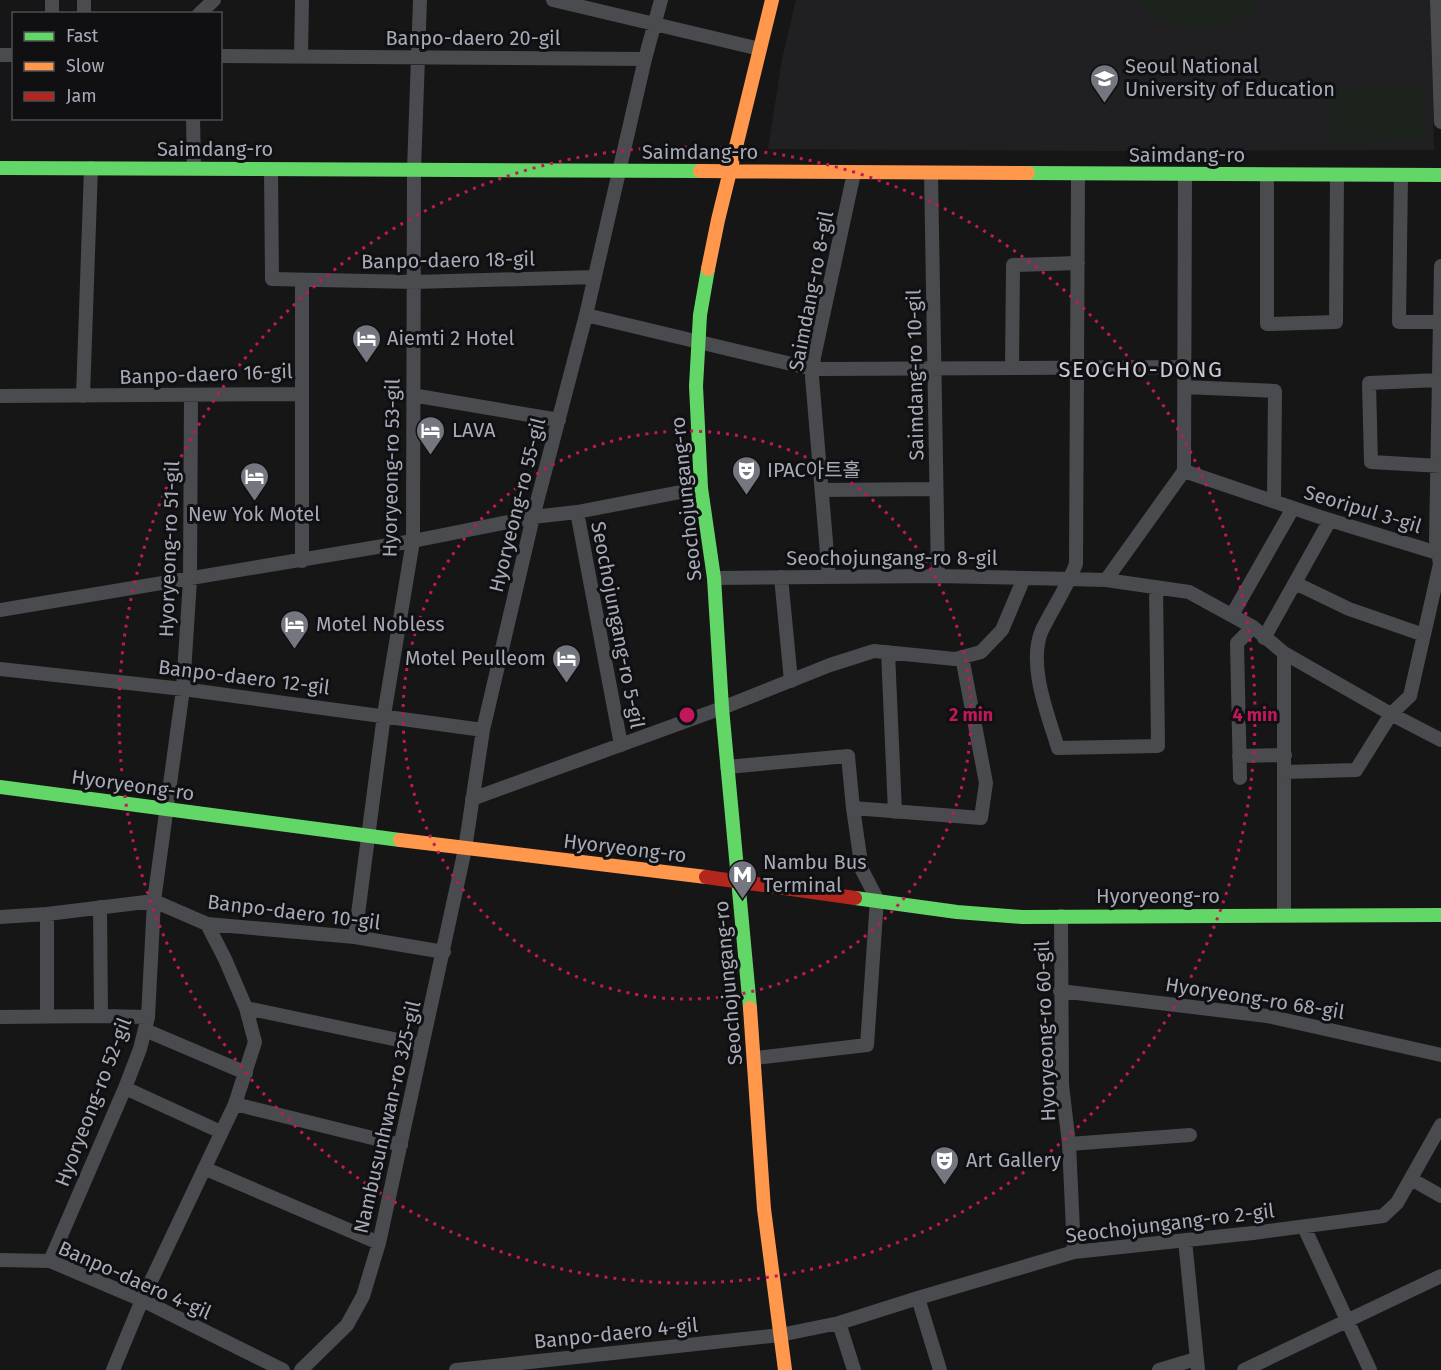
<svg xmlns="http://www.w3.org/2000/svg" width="1441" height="1370" font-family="'Fira Sans','Noto Sans KR',sans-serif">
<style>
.built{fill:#202022}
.green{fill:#1c231d}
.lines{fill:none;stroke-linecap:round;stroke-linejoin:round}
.street{stroke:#4a4b4f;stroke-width:14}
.fast{stroke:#63d668;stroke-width:14}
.slow{stroke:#ff974d;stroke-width:14}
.jam{stroke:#b3261e;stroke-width:14}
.ring{fill:none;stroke:#c2185b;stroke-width:3;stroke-dasharray:3 6}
.labels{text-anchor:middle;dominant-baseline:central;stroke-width:6;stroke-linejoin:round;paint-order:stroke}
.street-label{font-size:20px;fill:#a7abb8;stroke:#101012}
.poi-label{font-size:20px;fill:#a7abb8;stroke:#101012;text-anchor:start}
.quarter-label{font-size:22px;letter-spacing:1.5px;fill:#c8cad4;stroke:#101012}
.centre{fill:#c2185b;stroke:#101012;stroke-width:3}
.ring-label{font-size:18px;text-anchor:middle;font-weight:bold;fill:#c2185b;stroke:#101012;stroke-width:6;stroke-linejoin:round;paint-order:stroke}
</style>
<rect width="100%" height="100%" fill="#161616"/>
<path class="built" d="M796 0H1431L1434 150 1105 151 768 149 782 59Z"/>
<path class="green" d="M1135 0H1258C1254 4 1250 10 1246 14 1212 41 1162 30 1135 0Z
M1423 86 1424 140 1330 143 1328 88Z"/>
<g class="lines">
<path class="street" d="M52 0V14
M553 0 760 49
M1437 0 1441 122
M84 14V0
M199 14 214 0
M0 55H14
M220 56 645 59
M301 56 302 0
M193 118 194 168
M271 169 272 279 414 282 595 277
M931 173 938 576
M1078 174 1076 564C1067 587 1053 608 1042 630 1027 664 1048 715 1058 748L1158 746 1156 587
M1267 175V324L1336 322 1337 175
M1401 175 1399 322H1440
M586 315 804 367 822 369 1184 367
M1012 367 1013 265 1078 263
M1439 380 1369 383 1371 462 1441 466
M1184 387 1275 391 1274 501
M412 395 559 420
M0 396 301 394
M83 396 91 168
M1184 471 1185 174
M1184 471 1320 517 1441 554
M822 490 936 489
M577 512 621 745
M302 561V280
M781 577 791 681
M829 577 812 377 814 357 854 173
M714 578 938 576 1070 579 1106 580 1189 592 1253 627 1284 653 1391 714 1441 740
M1106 580 1184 471
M1295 583 1349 609 1424 635
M0 610 413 541 533 517 577 512 701 488
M1232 615 1293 508
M1264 638 1330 520
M888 652 895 812
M0 669 183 689 483 730
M1239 756 1285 755
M727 767 848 756 853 808 862 870 877 899 867 1045 755 1058
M1285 772 1356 770 1391 714 1410 696 1440 564 1436 540 1441 266
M1240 778 1237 643 1253 627
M472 799 722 708 830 665 874 651 955 659 981 652 1002 630 1024 578
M853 808 981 818 986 783 962 657
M100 907 101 1016
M47 914V1016
M1284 915V653
M1061 916 1062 1085 1069 1144 1074 1252
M0 917 47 914 154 901 207 924 355 937 444 952
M355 937 384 715 413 541 414 170 420 0
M1060 991 1267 1016 1441 1055
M246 1008 422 1045
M0 1017 101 1016 148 1017
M145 1030 246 1073
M125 1088 221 1132
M235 1104 401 1145
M1069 1144 1190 1135
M206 1169 379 1243
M1411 1179 1441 1196
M1304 1227 1370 1370
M1185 1240 1198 1370
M0 1260 50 1261 142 1300 283 1370
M50 1261 125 1088 140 1049 148 1017 154 901 183 689 190 580 191 396
M918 1298 940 1370
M839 1323 854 1370
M113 1370 142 1300 235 1104 255 1042 246 1008 225 959 207 924
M301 1370 347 1325 363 1296 379 1243 465 849 483 730 533 517 586 315 645 59 661 0
M456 1370 780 1335 839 1323 918 1298 1074 1252 1253 1233 1383 1216 1397 1203 1441 1125
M1159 1370 1196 1359
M1244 1370 1441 1276"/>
<path class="fast" d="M0 168 700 171
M1028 173 1441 175
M708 269 700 315 696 386 701 488 714 578 722 708 750 1008
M0 787 400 840
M855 898 957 912 1022 917 1441 915"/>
<path class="slow" d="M700 171 1028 173
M708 269 718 220 772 0
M400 840 706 877
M750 1008 764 1209 785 1370"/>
<path class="jam" d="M706 877 855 898"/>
</g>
<g class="ring">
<circle cx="687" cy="715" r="284"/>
<circle cx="687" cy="715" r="568"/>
</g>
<defs>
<symbol id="university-pin" viewBox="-11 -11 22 30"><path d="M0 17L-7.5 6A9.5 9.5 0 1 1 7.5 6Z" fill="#74777f" stroke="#101012"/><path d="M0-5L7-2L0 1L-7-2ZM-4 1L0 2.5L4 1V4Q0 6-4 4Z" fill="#fff"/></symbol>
<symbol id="hotel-pin" viewBox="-11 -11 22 30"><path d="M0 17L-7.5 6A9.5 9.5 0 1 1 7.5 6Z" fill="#74777f" stroke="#101012"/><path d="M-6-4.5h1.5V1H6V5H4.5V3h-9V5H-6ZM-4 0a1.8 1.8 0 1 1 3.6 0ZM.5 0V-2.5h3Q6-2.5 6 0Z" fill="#fff"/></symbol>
<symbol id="theatre-pin" viewBox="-11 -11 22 30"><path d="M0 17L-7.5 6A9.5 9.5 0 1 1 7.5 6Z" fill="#74777f" stroke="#101012"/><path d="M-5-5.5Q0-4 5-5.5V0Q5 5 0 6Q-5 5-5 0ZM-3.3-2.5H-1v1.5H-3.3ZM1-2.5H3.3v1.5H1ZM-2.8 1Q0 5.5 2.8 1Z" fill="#fff"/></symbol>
<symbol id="metro-pin" viewBox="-11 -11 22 30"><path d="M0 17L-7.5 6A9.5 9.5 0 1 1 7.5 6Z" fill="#74777f" stroke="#101012"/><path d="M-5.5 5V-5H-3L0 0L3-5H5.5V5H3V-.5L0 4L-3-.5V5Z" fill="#fff"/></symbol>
</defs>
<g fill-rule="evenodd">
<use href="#university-pin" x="1088" y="62" width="33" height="45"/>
<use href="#hotel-pin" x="350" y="322" width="33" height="45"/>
<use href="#hotel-pin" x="414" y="414" width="33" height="45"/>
<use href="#theatre-pin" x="730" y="454" width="33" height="45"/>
<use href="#hotel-pin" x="238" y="460" width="33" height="45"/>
<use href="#hotel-pin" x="278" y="608" width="33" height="45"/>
<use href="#hotel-pin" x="550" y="642" width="33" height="45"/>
<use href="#metro-pin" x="726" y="858" width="33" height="45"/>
<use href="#theatre-pin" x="928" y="1144" width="33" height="45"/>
</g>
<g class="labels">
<g class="street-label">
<text x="473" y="38">Banpo-daero 20-gil</text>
<text x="215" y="149">Saimdang-ro</text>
<text x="700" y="152">Saimdang-ro</text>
<text x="1187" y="155">Saimdang-ro</text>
<text transform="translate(448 260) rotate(-1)">Banpo-daero 18-gil</text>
<text transform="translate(811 291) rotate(-79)">Saimdang-ro 8-gil</text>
<text transform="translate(206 374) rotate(-2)">Banpo-daero 16-gil</text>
<text transform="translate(915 375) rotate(-91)">Saimdang-ro 10-gil</text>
<text transform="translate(391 468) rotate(-89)">Hyoryeong-ro 53-gil</text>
<text transform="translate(686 499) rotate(-96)">Seochojungang-ro</text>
<text transform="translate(517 505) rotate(-76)">Hyoryeong-ro 55-gil</text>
<text transform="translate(1363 509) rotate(17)">Seoripul 3-gil</text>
<text transform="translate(169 549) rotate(-88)">Hyoryeong-ro 51-gil</text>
<text x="892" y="558">Seochojungang-ro 8-gil</text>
<text transform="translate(618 625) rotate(79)">Seochojungang-ro 5-gil</text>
<text transform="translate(244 677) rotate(7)">Banpo-daero 12-gil</text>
<text transform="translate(133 785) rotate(8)">Hyoryeong-ro</text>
<text transform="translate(625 848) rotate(7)">Hyoryeong-ro</text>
<text x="1158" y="896">Hyoryeong-ro</text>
<text transform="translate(294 912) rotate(7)">Banpo-daero 10-gil</text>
<text transform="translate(728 983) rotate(-95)">Seochojungang-ro</text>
<text transform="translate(1255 998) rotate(9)">Hyoryeong-ro 68-gil</text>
<text transform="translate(1045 1031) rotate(-92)">Hyoryeong-ro 60-gil</text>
<text transform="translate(93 1102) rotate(-69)">Hyoryeong-ro 52-gil</text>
<text transform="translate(387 1117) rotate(-77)">Nambusunhwan-ro 325-gil</text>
<text transform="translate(1170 1223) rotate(-7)">Seochojungang-ro 2-gil</text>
<text transform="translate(135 1280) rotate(24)">Banpo-daero 4-gil</text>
<text transform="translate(616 1333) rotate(-6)">Banpo-daero 4-gil</text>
</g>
<g class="poi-label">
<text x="1125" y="66">Seoul National<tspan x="1125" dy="23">University of Education</tspan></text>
<text x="387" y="338">Aiemti 2 Hotel</text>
<text x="452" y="430">LAVA</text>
<text x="767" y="470">IPAC아트홀</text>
<text x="254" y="514" text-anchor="middle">New Yok Motel</text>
<text x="316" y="624">Motel Nobless</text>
<text x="546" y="658" text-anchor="end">Motel Peulleom</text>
<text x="763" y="862">Nambu Bus<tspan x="763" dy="23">Terminal</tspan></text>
<text x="966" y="1160">Art Gallery</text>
</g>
<g class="quarter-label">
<text x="1141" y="369">SEOCHO-DONG</text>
</g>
</g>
<circle cx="687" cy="715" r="9" class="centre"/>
<g class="ring-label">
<text x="971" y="721">2 min</text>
<text x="1255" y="721">4 min</text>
</g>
<rect x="12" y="12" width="210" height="108" fill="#101012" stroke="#4c4e54" stroke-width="1.5"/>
<rect x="24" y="32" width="30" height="9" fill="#63d668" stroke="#4c4e54" stroke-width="1.5"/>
<text x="66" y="42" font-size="18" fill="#a7abb8">Fast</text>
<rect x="24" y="62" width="30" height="9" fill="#ff974d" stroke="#4c4e54" stroke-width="1.5"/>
<text x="66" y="72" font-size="18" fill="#a7abb8">Slow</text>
<rect x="24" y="92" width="30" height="9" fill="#b3261e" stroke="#4c4e54" stroke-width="1.5"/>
<text x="66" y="102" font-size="18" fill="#a7abb8">Jam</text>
</svg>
